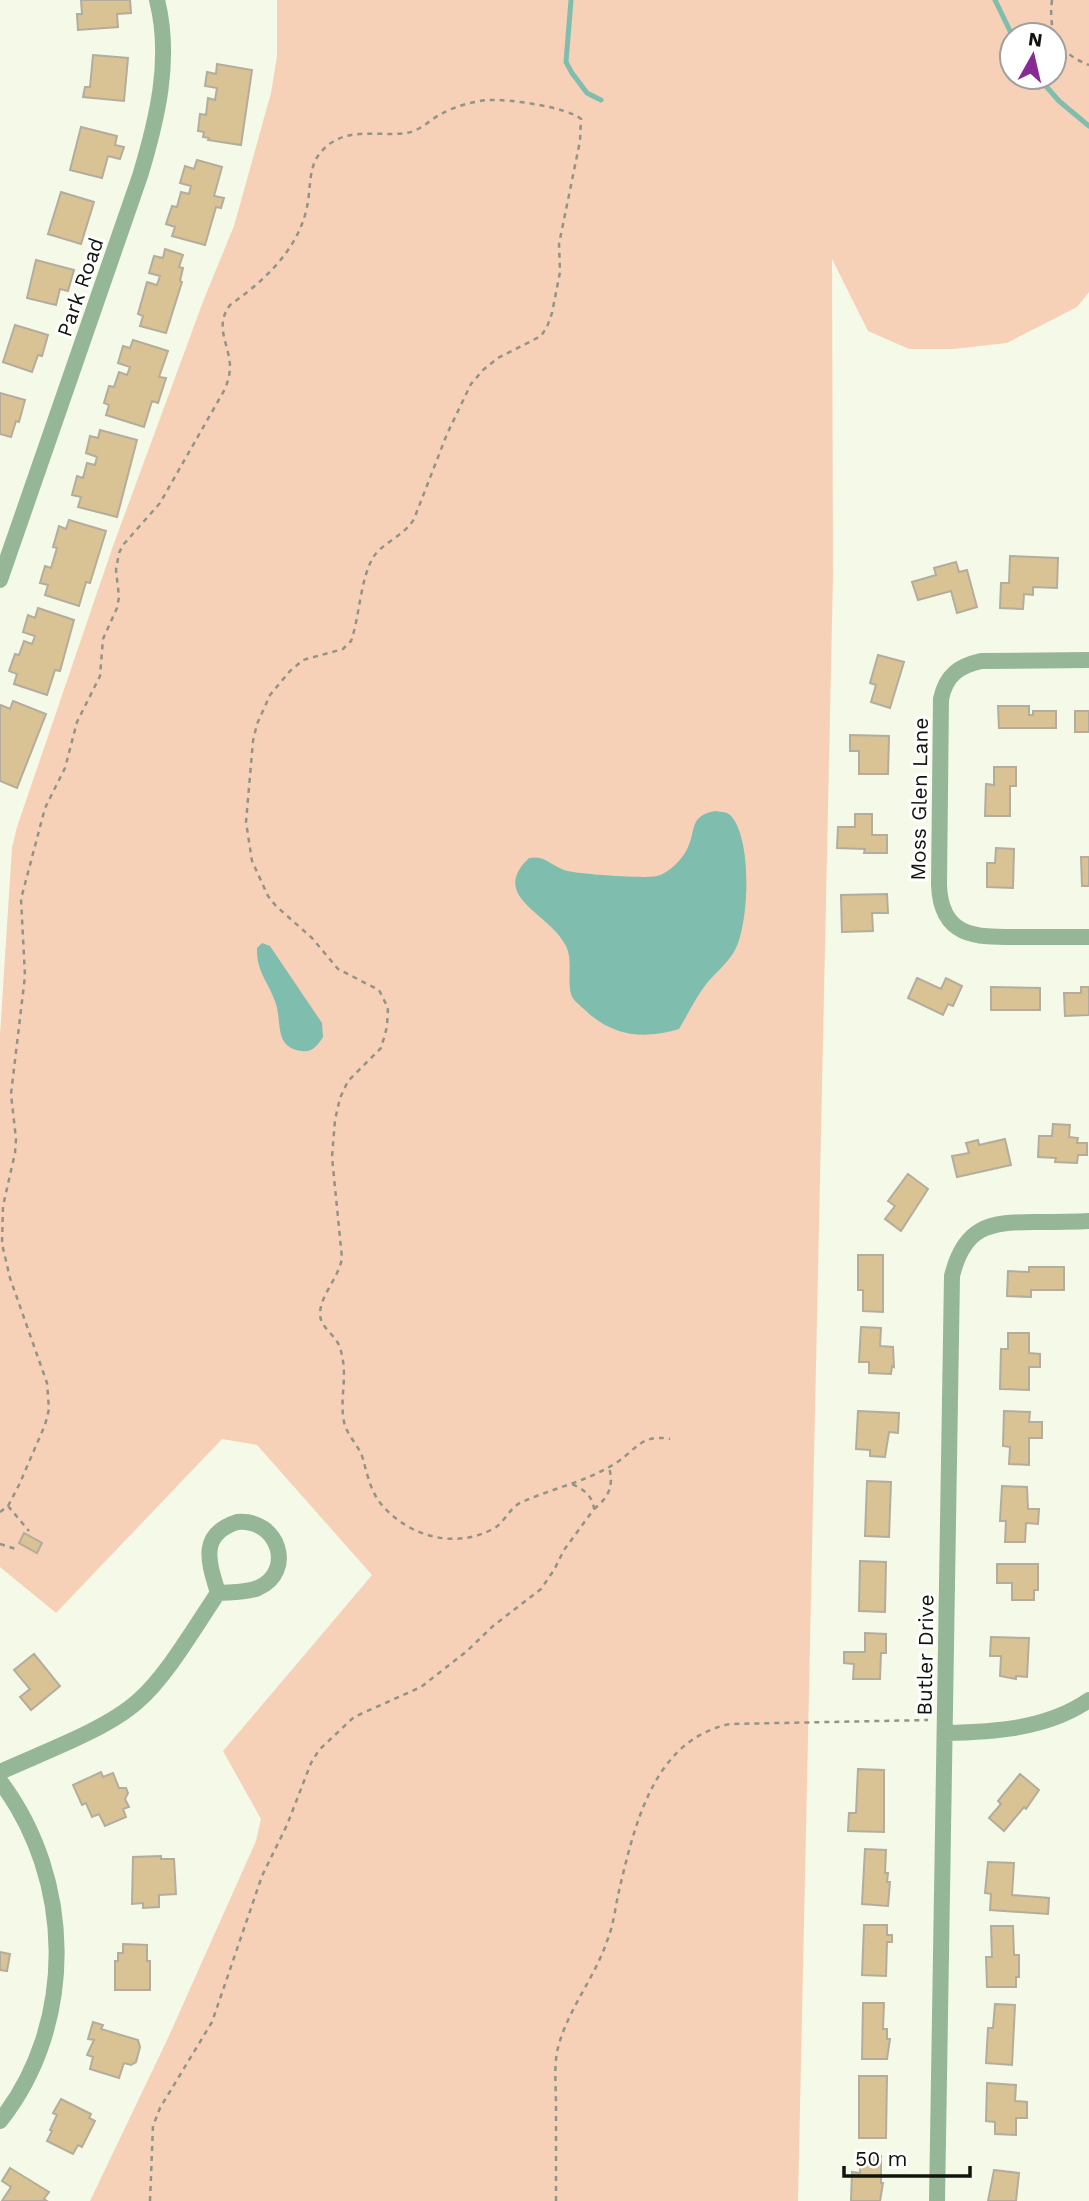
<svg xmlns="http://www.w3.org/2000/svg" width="1089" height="2201" font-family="'Work Sans',sans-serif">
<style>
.green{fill:#f6d1b7;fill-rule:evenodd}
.water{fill:#7fbdaf}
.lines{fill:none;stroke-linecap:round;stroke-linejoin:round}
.stream{stroke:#7fbdaf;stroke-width:5}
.building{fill:#d9c394;stroke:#b4ad9d;stroke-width:2}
.path{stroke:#919488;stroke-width:2.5;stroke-dasharray:5 5;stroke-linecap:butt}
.street{stroke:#95b798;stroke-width:16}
.labels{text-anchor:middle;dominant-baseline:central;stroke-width:6;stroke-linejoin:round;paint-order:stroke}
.street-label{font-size:21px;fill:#11130d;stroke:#fff}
</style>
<rect width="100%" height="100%" fill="#f5f9e7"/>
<path class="green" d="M277 0H1089V292L1077 307 1007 343 953 349H909L868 331 832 259 833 575 798 2201H90L168 2038 256 1841 261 1819 223 1751 372 1575 257 1445 222 1439 56 1613 0 1567V1035L12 848 17 827 113 546 204 299 234 226 271 93 277 56ZM1012 35H1054V77H1012Z"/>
<path class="water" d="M715 811C720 812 725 811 730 815 753 837 749 925 735 950 728 963 716 972 707 983 696 997 688 1014 679 1029 643 1040 612 1036 585 1010 580 1005 573 1001 571 994 567 978 573 960 566 946 550 913 488 897 529 858 544 855 551 865 564 870 574 874 646 879 657 876 669 873 683 859 688 847 696 830 689 816 715 811Z
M262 943 270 946 322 1023 323 1037C318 1045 312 1053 302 1051 274 1048 282 1023 276 1004 270 984 256 972 257 948Z"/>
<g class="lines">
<path class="stream" d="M571 0 566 62 572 73 587 93 601 100
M995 0 1012 35
M1038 77 1059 101 1089 126"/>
</g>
<path class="building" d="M81 0H130L131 13 117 14 118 27 78 30 77 14H82Z
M93 55 128 58 124 101 83 97 85 87H90Z
M217 64 252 70 241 145 208 140 209 138 203 137 204 132 198 131 200 114 206 115 208 98 215 100 217 88 205 86 207 72 216 74Z
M81 127 117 136 115 145 124 147 120 159 108 156 102 178 70 170Z
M197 160 222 167 214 196 224 198 221 208 216 207 205 245 172 236 175 227 166 224 172 206 177 207 181 192 189 194 191 186 180 183 185 166 194 169Z
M61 192 94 202 81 244 48 234Z
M165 249 183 255 179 267 183 268 180 281 182 282 166 333 140 326 143 316 138 314 147 282 157 285 160 276 149 273 154 256 163 258Z
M36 260 74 270 68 291 60 289 56 305 27 298Z
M15 325 48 335 42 356 38 355 32 372 3 362Z
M133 340 168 351 159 377 166 378 158 403 152 401 144 427 106 415 109 405 104 403 109 386 114 387 119 372 127 375 130 367 118 363 123 346 130 348Z
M0 393 25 400 19 422 16 421 11 437 0 434Z
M100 430 137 440 117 517 78 507 81 497 72 495 77 476 83 478 87 463 95 465 97 457 86 453 90 436 98 438Z
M69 520 106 531 90 583 86 582 79 606 45 595 48 585 40 583 45 566 51 568 57 548 53 547 59 526 66 529Z
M1010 556 1058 558 1057 588 1033 587V595L1024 594 1023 609 1000 608 1001 583H1009Z
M956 562 959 572 967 570 977 607 957 613 951 591 918 600 912 582 936 575 934 568Z
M38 608 74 620 60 671 55 670 47 695 14 684 17 674 9 671 15 654 19 655 24 641 32 644 35 636 23 632 28 615 35 618Z
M878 655 904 662 890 708 871 702 876 685 870 683Z
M13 701 46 714 17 788 0 781V707L1 705 10 709Z
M998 706H1029V715H1033V711H1056V728H999Z
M1075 711H1089V732H1075Z
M850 735 889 736 888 774H859V751H850Z
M994 767H1016V786H1010V816H985L986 784 994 785Z
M855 814H872V835H887V853H864L865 849 837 848 838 827H855Z
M996 848 1014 849 1013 888 987 887V863H995Z
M1081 857H1089V886H1082Z
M887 894 888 913H872L873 931 842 932 841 895Z
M917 978 941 989 946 978 962 986 953 1006 948 1004 943 1015 908 998Z
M991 987 1040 988V1010H991Z
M1081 987H1089V1015L1065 1016 1064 993H1081Z
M1053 1124 1070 1125 1069 1137 1078 1138 1077 1143H1087V1155H1078L1077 1163 1055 1162 1056 1158 1038 1157 1039 1136H1052Z
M1005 1139 1011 1165 957 1177 952 1156 969 1153 966 1143 978 1140 979 1145Z
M908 1174 928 1189 901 1231 885 1219 895 1206 888 1201Z
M858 1255H883V1312L863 1311V1290H858Z
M1029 1267H1064V1290H1031V1297L1007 1296 1008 1271 1029 1272Z
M861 1327 881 1328 880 1346 893 1347 894 1367 892 1366 891 1374 869 1373V1362H859Z
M1008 1333H1029V1353L1040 1354V1367H1029V1390L1000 1389 1001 1349H1008Z
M858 1411 899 1413 898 1433 889 1432 885 1457 870 1456V1450L856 1449Z
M1004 1411 1030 1412 1029 1422H1042V1438H1029V1465L1009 1464 1010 1447 1003 1446Z
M867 1481 891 1482 889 1537 865 1536Z
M1002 1486 1027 1487 1028 1509H1039L1038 1524 1026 1523 1025 1542H1005L1006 1521H1000Z
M24 1533 42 1543 37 1553 19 1543Z
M860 1561 886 1562 885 1612 859 1611Z
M997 1564H1038V1590H1034V1600H1012V1583H997Z
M865 1633 886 1634V1653H881L880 1679H853L854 1664 844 1663V1652H865Z
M991 1637 1029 1638 1027 1677 1016 1676V1679L1000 1676 1001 1656H990Z
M34 1654 60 1686 31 1710 20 1697 30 1689 14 1670Z
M858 1769 884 1770V1832L848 1831 849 1813H856Z
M101 1772 103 1777 113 1773 119 1788H126L128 1793 125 1799 129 1807 123 1809 126 1817 105 1826 99 1814 92 1817 86 1803 82 1805 73 1785Z
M1020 1774 1039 1790 1026 1809 1024 1807 1004 1831 989 1818 1001 1804 998 1801Z
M865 1849 886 1850 885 1873H888L887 1882H890L888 1906 862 1904Z
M161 1856V1859H174L176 1894 159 1895V1907L143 1908V1903L132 1904 133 1857Z
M988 1862 1014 1863 1012 1895 1049 1898 1048 1914 990 1910 991 1894 985 1893Z
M864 1925H887V1935H892V1942H887L886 1976 862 1975Z
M991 1926H1013L1014 1955H1019V1977H1016V1987H987L986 1957H992Z
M123 1944 147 1945V1961H150V1990H115V1961H118V1953H123Z
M0 1952 10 1954 7 1971 0 1970Z
M863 2003H884L883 2029H887V2039H890L887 2059H862Z
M995 2004 1015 2005 1012 2065 986 2063 988 2028H993Z
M93 2022 103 2025 101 2029 138 2040 140 2047 136 2062 131 2065 124 2063 119 2078 90 2069 93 2057 87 2055 94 2040 88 2039Z
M859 2076H887L886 2138H859Z
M987 2083 1016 2085 1015 2101 1027 2102V2118H1016V2135L995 2134V2122L986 2121Z
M61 2099 91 2114 89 2118 95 2121 82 2147 78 2145 73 2154 47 2141 52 2131 50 2130 57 2115 53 2113Z
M861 2155 881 2156V2183H883L880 2201H851L852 2172 860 2173Z
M10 2168 49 2192 44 2199 47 2201H2L11 2187 2 2181Z
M994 2170 1019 2173 1016 2201H988Z"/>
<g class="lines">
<path class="path" d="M1052 0C1048 33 1058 53 1089 65
M8 1506 29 1531
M594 1509C609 1497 614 1486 609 1467
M0 1512 8 1506 19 1485 45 1425 49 1409 47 1383 10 1278 2 1244 3 1206 15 1153 16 1139 11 1094 25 976 21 899 45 808 65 768 77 722 100 676 103 639 117 608 119 597 116 570 119 553 123 545 160 503 225 389C228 381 230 374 230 366 229 343 214 327 230 305 264 281 298 250 307 207 311 189 308 166 321 152 344 125 377 137 406 133 421 131 430 119 443 113 456 106 474 101 489 100 509 99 567 107 581 119L580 141 559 244 560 272 552 313 547 327 541 336 498 358 483 370 471 384 447 434 414 519C404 536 385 541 374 556 360 578 360 616 351 641L343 649 303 660 290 671 270 695 257 724 253 741 246 822 252 861 268 896 276 906 312 938 338 969 379 990 388 1008 387 1027 381 1048 348 1081 340 1098 335 1120 332 1157 342 1258C339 1277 322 1293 320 1312 319 1328 336 1334 340 1348 349 1376 339 1396 344 1422 347 1436 359 1445 363 1459 367 1474 371 1492 381 1504 408 1536 453 1549 491 1530 505 1524 508 1508 522 1502 551 1489 584 1482 611 1466 635 1453 639 1433 670 1439
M0 1544 16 1549
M150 2201 153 2126 160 2108 212 2022 262 1876 287 1825 311 1763 319 1750 354 1717 421 1687 467 1651 493 1626 541 1589 554 1570 564 1550 594 1509C593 1496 583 1489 572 1484
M556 2201C556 2169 556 2137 556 2105 556 2088 554 2069 557 2052 566 2011 594 1980 607 1941 613 1927 615 1910 618 1895 634 1828 652 1740 730 1724L928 1720"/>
<path class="street" d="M0 580 140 176C157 120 172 59 157 0
M1089 660 981 661C959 666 946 675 941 699L939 885C941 940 979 937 1023 937 1045 937 1067 937 1089 937
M237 1522C278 1518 296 1571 258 1588 246 1593 231 1592 218 1593 209 1563 198 1535 237 1522Z
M945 1733C994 1732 1047 1729 1089 1700
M0 1772C41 1753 106 1730 138 1701 167 1676 196 1625 218 1593
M0 1781C74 1879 77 2024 0 2121
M937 2201 952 1276C964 1227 988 1222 1034 1222 1052 1222 1071 1222 1089 1221"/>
</g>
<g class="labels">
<g class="street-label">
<text transform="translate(80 287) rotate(-71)">Park Road</text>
<text transform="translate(919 799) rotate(-89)">Moss Glen Lane</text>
<text transform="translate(925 1655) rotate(-89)">Butler Drive</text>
</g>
</g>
<g transform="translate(1033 56) rotate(8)"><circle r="33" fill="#ffffff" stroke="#a0a19e" stroke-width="2"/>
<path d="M0-5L12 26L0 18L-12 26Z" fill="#882a94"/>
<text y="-10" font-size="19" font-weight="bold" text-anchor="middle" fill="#11130d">N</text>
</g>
<path d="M844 2166v10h126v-10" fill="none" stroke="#11130d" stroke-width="3.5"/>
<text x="855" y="2166" font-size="21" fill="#11130d" stroke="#ffffff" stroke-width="5" paint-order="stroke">50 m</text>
</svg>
